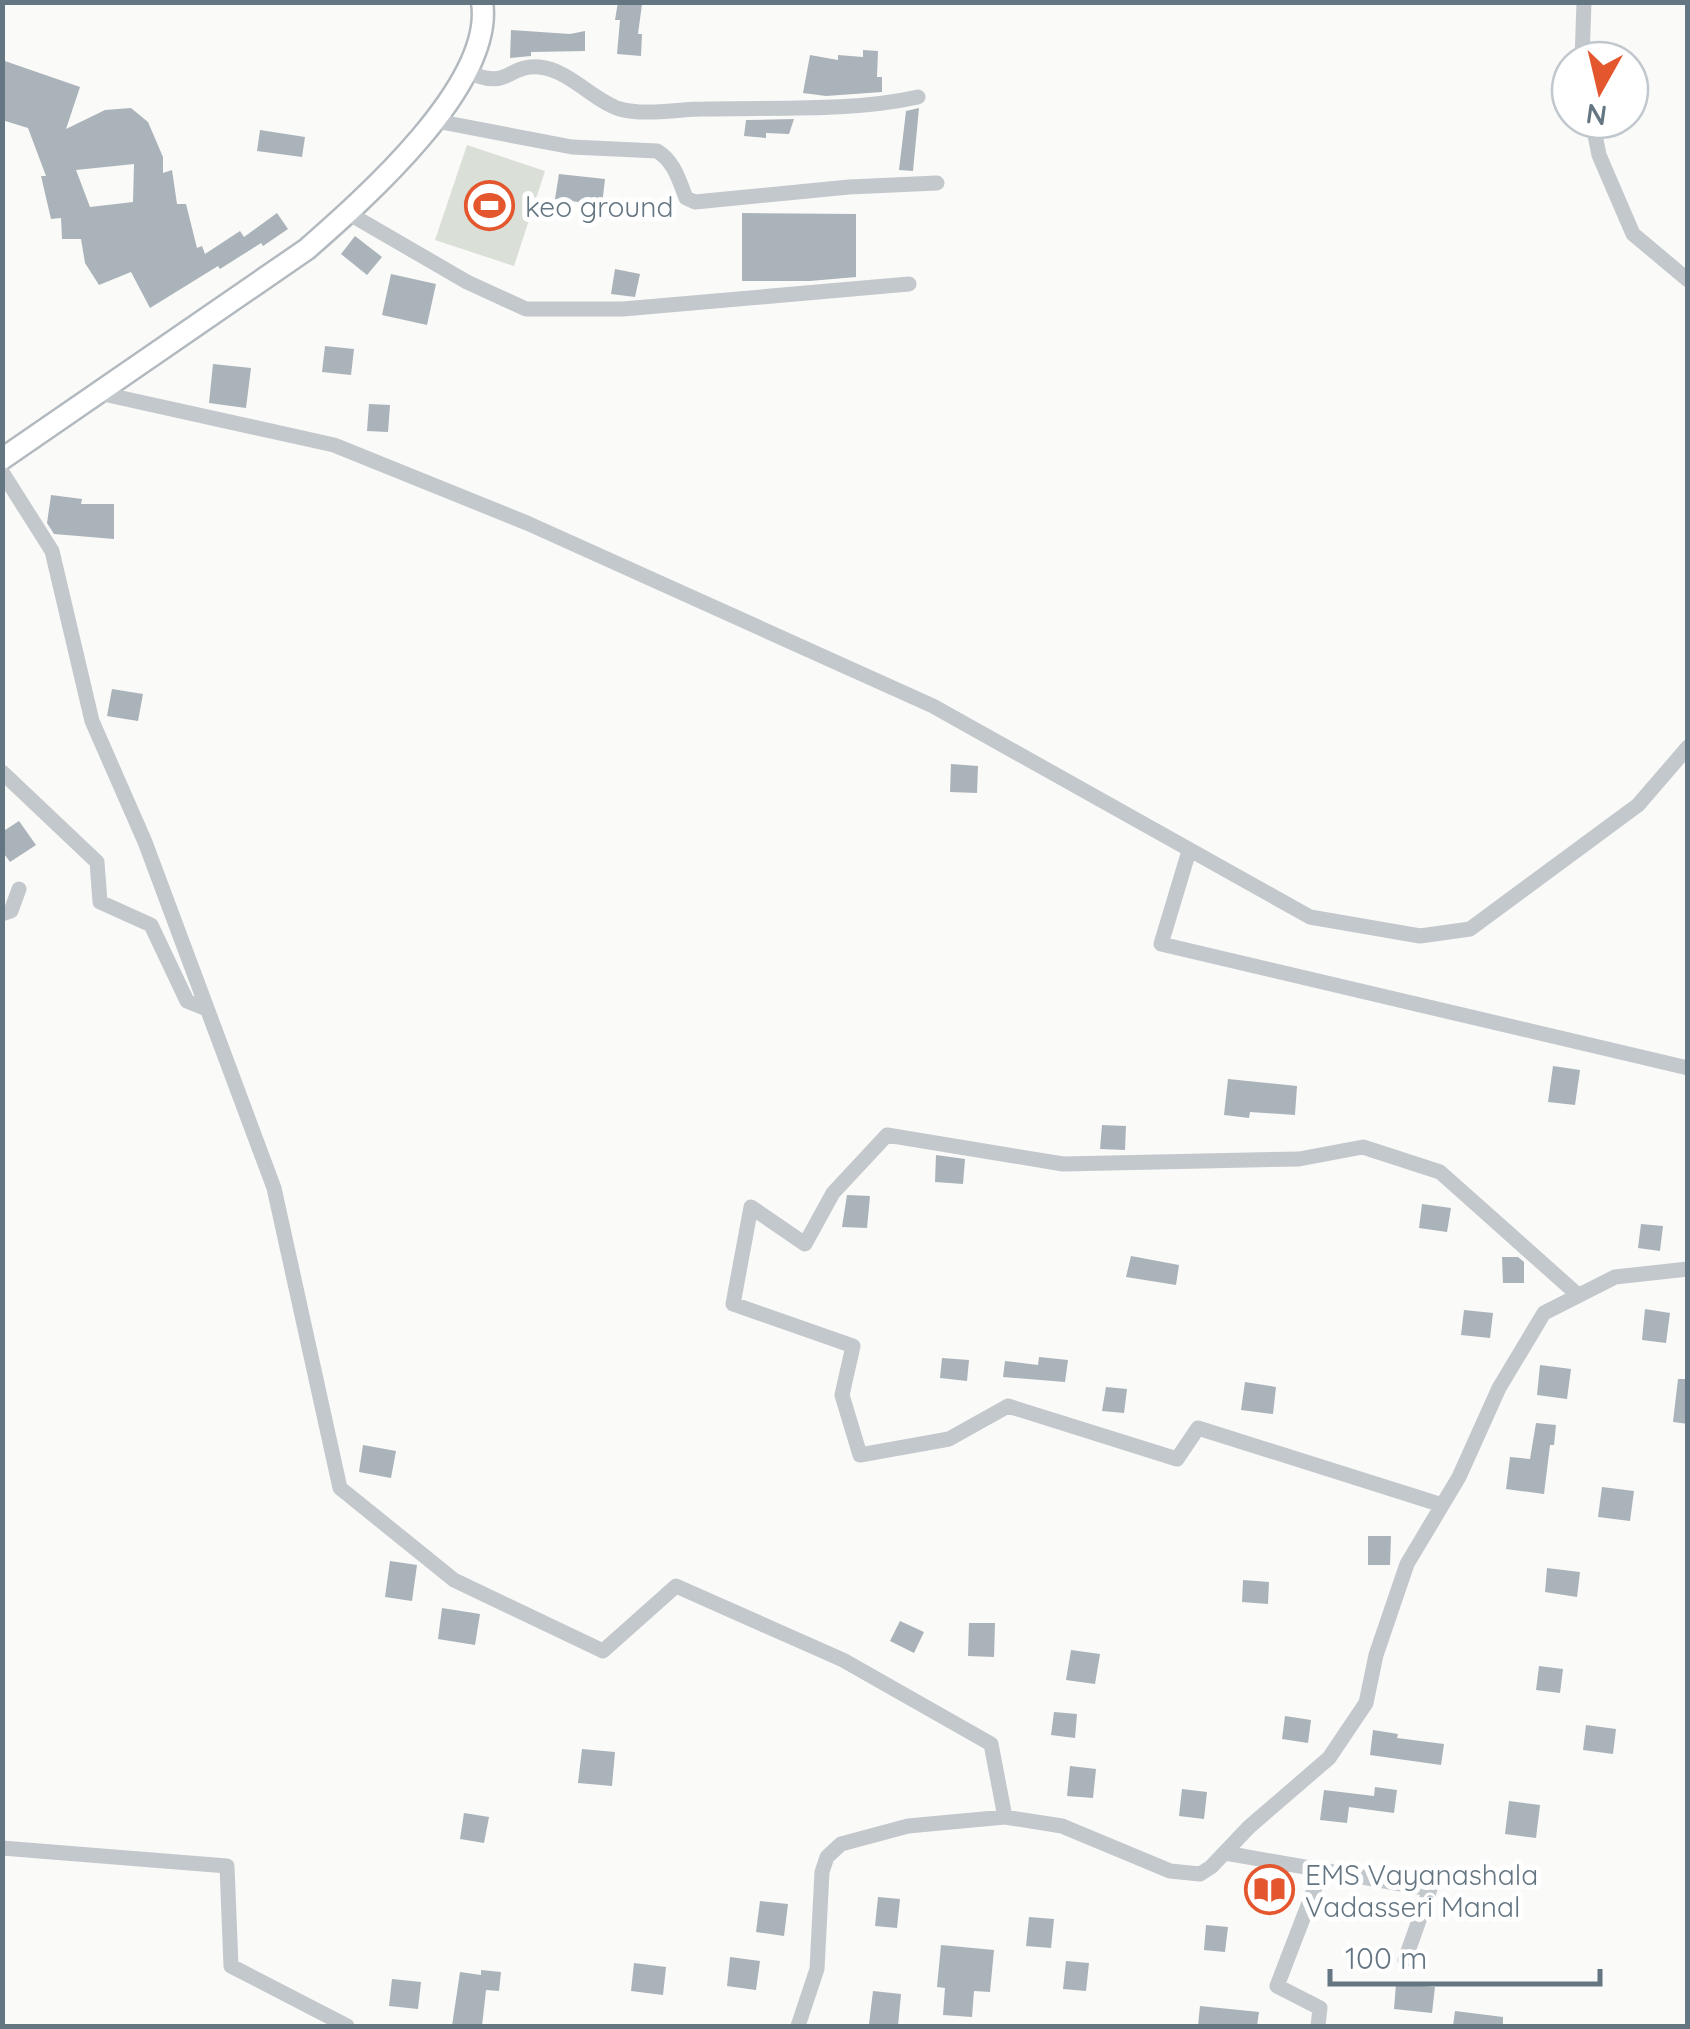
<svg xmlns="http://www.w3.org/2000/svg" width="1690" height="2029" font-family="Quicksand,sans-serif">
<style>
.green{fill:#dadfd7}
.building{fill:#aab3b9;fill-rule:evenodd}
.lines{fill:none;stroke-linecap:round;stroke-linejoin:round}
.secondary-casing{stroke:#b3babf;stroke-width:25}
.street{stroke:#c3c8cc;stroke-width:15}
.secondary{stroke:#fff;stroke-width:20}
.labels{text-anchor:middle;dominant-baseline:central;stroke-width:10;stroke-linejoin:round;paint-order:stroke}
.poi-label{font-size:28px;fill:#657683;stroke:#fff;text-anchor:start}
</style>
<rect width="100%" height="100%" fill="#fafaf8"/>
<path class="green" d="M467 145 545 171 514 266 435 240Z"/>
<path class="building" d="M618 2 642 4 638 34H642L641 56 617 54 620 20H615Z
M511 30 570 34 585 31V51L531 52V56L510 58Z
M863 50 878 51 877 77H882V92L826 96 803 93 810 55 838 60V55L863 57Z
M2 60 80 87 66 129 105 110 131 108 148 122 163 157V173L172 170 177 204H186L197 248 202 246 205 254 240 231 244 237 277 213 288 229 263 246 261 243 220 269 218 266 150 308 131 272 99 285 85 263 81 239H62L61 218 51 219 41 176H46L28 128 2 120ZM134 164 133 202 90 207 76 170Z
M919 108 913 171 899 170 906 111Z
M794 119 789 134 766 133V138L744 136 746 120Z
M260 130 305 137 302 157 257 151Z
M559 174 605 179 602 205 555 199Z
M742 213 856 214V277L810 281H742Z
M355 236 382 257 367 275 341 254Z
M615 269 640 274 635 297 611 294Z
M391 274 436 284 427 325 382 315Z
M325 346 354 349 351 375 322 372Z
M213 364 251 368 246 408 209 403Z
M369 404 390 405 388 432 367 431Z
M51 495 82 499 81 504H114V539L54 534 47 523Z
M112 689 143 694 138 721 107 716Z
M951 764 978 766 977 793 950 792Z
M19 821 36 845 10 862 2 851V832Z
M1553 1066 1580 1070 1575 1105 1548 1102Z
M1228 1079 1297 1086 1295 1115 1250 1112 1249 1118 1224 1115Z
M1102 1125 1126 1126 1125 1150 1100 1149Z
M936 1155 965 1159 963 1184 935 1182Z
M847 1195 870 1196 867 1228 842 1227Z
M1422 1204 1451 1208 1447 1232 1419 1228Z
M1641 1224 1663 1226 1660 1251 1638 1248Z
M1131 1256 1179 1265 1176 1285 1126 1277Z
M1502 1257H1518L1524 1262V1283H1503Z
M1645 1309 1670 1313 1666 1343 1642 1340Z
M1464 1310 1493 1313 1490 1338 1461 1335Z
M1039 1357 1068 1360 1065 1382 1003 1377 1005 1361 1038 1365Z
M942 1358 969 1360 967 1381 940 1378Z
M1540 1365 1571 1369 1567 1399 1537 1395Z
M1678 1379H1688V1424L1673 1422Z
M1245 1382 1276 1387 1273 1414 1241 1410Z
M1106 1387 1127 1389 1124 1413 1102 1411Z
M1536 1423 1556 1425 1554 1445H1550L1544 1494 1506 1489 1510 1457 1530 1459Z
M363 1445 396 1451 391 1478 359 1472Z
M1602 1487 1634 1491 1630 1521 1598 1517Z
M1368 1536H1391L1390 1565H1368Z
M390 1561 417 1565 412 1601 385 1597Z
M1547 1568 1580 1572 1577 1597 1545 1592Z
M1243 1580 1269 1582 1268 1604 1242 1602Z
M442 1608 480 1614 475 1645 438 1639Z
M900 1621 924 1632 914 1653 890 1641Z
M969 1623H995L994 1657 968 1656Z
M1071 1650 1100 1654 1095 1684 1066 1680Z
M1539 1666 1563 1669 1560 1693 1536 1690Z
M1054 1712 1077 1714 1075 1738 1051 1735Z
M1285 1716 1311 1720 1308 1743 1282 1739Z
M1586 1725 1616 1729 1613 1754 1583 1750Z
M1373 1730 1398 1734 1397 1738 1444 1744 1441 1765 1370 1755Z
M582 1749 615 1752 612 1786 578 1783Z
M1070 1766 1096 1769 1093 1798 1067 1796Z
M1375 1787 1397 1790 1394 1813 1349 1807 1347 1823 1320 1820 1324 1790 1374 1796Z
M1182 1789 1207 1792 1204 1819 1179 1816Z
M1509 1801 1540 1805 1536 1838 1505 1834Z
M464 1813 489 1817 484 1843 460 1839Z
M878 1897 900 1899 897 1928 875 1926Z
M760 1901 788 1904 784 1936 756 1932Z
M1029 1917 1054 1919 1051 1948 1026 1946Z
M1206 1925 1228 1927 1225 1952 1204 1950Z
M941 1945 994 1950 990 1992 974 1991 972 2017 943 2015 945 1988 937 1987Z
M730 1957 760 1961 756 1990 727 1986Z
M1066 1961 1089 1963 1086 1991 1063 1989Z
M634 1963 666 1967 663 1995 631 1991Z
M481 1970 501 1972 499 1991 486 1990 482 2026H452L460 1972 481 1975Z
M392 1979 421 1982 418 2009 389 2006Z
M1396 1984 1435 1987 1432 2013 1394 2009Z
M873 1991 901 1994 898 2026 869 2024Z
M1200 2006 1259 2012 1257 2026H1198Z
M1455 2011 1503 2017V2026H1453Z"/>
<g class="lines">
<defs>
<path id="secondary" d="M2 459 307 249C364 199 495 84 482 2"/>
</defs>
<use href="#secondary" class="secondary-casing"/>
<path class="street" d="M1582 60 1584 2
M467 71C508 92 508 64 539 67 570 70 592 100 620 109 644 116 679 109 704 109 773 107 851 112 918 97
M1592 120 1599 155 1633 234 1688 280
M436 121 572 147 657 151C674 161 679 180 686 198L695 202 849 187 937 183
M348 213 467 282 526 309H623L909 284
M99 393 334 445 527 523 933 706 1310 917 1420 936 1470 929 1638 805 1688 747
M2 472 52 551 92 721 145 842 274 1188 340 1488 454 1580 603 1651 676 1586 843 1660 991 1744 1005 1817
M2 772 97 862 100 902 151 925 187 1001 207 1009
M1189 851 1161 944 1688 1068
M2 914 11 911 19 889
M1442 1505 1198 1428 1177 1459 1008 1406 949 1439 860 1455 842 1395 853 1346 733 1304 751 1207 805 1244 833 1193 887 1135 1063 1164 1299 1159 1363 1147 1440 1172 1578 1295
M2 1848 227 1866 231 1966 347 2026
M1225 1853 1430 1889 1405 1960
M798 2026 817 1969 822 1872 827 1857 841 1844 908 1826 1005 1817 1062 1826 1170 1871 1200 1874 1211 1867 1249 1827 1329 1758 1366 1703 1376 1655 1407 1564 1459 1477 1499 1388 1544 1313 1615 1277 1688 1269
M1318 2026 1320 2008 1277 1986 1322 1869"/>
<use href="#secondary" class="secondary"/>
</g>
<defs>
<symbol id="stadium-ring" viewBox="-11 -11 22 22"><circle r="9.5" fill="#fff" stroke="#e4572e" stroke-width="1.5"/><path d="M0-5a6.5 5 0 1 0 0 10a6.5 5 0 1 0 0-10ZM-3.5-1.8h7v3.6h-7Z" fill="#e4572e"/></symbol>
<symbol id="library-ring" viewBox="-11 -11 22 22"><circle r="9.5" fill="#fff" stroke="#e4572e" stroke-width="1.5"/><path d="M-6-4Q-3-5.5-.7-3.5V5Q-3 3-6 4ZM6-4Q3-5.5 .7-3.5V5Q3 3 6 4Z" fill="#e4572e"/></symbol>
</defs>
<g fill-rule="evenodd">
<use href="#stadium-ring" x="462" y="178" width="55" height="55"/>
<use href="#library-ring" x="1242" y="1862" width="55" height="55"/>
</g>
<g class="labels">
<g class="poi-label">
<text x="525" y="206">keo ground</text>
<text x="1305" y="1874">EMS Vayanashala<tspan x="1305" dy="32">Vadasseri Manal</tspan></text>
</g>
</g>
<rect width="1690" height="2029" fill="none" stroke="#657683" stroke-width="10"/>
<g transform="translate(1600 90) rotate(188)"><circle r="48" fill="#ffffff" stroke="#c1c8cd" stroke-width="2.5"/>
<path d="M0-8L18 38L0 25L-18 38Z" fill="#e4572e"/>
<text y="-15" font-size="28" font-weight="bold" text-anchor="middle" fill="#657683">N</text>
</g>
<path d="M1330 1969v15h270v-15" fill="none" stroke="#657683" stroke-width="5"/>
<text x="1345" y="1969" font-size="30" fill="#657683" stroke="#ffffff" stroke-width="8" paint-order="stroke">100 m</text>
</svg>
